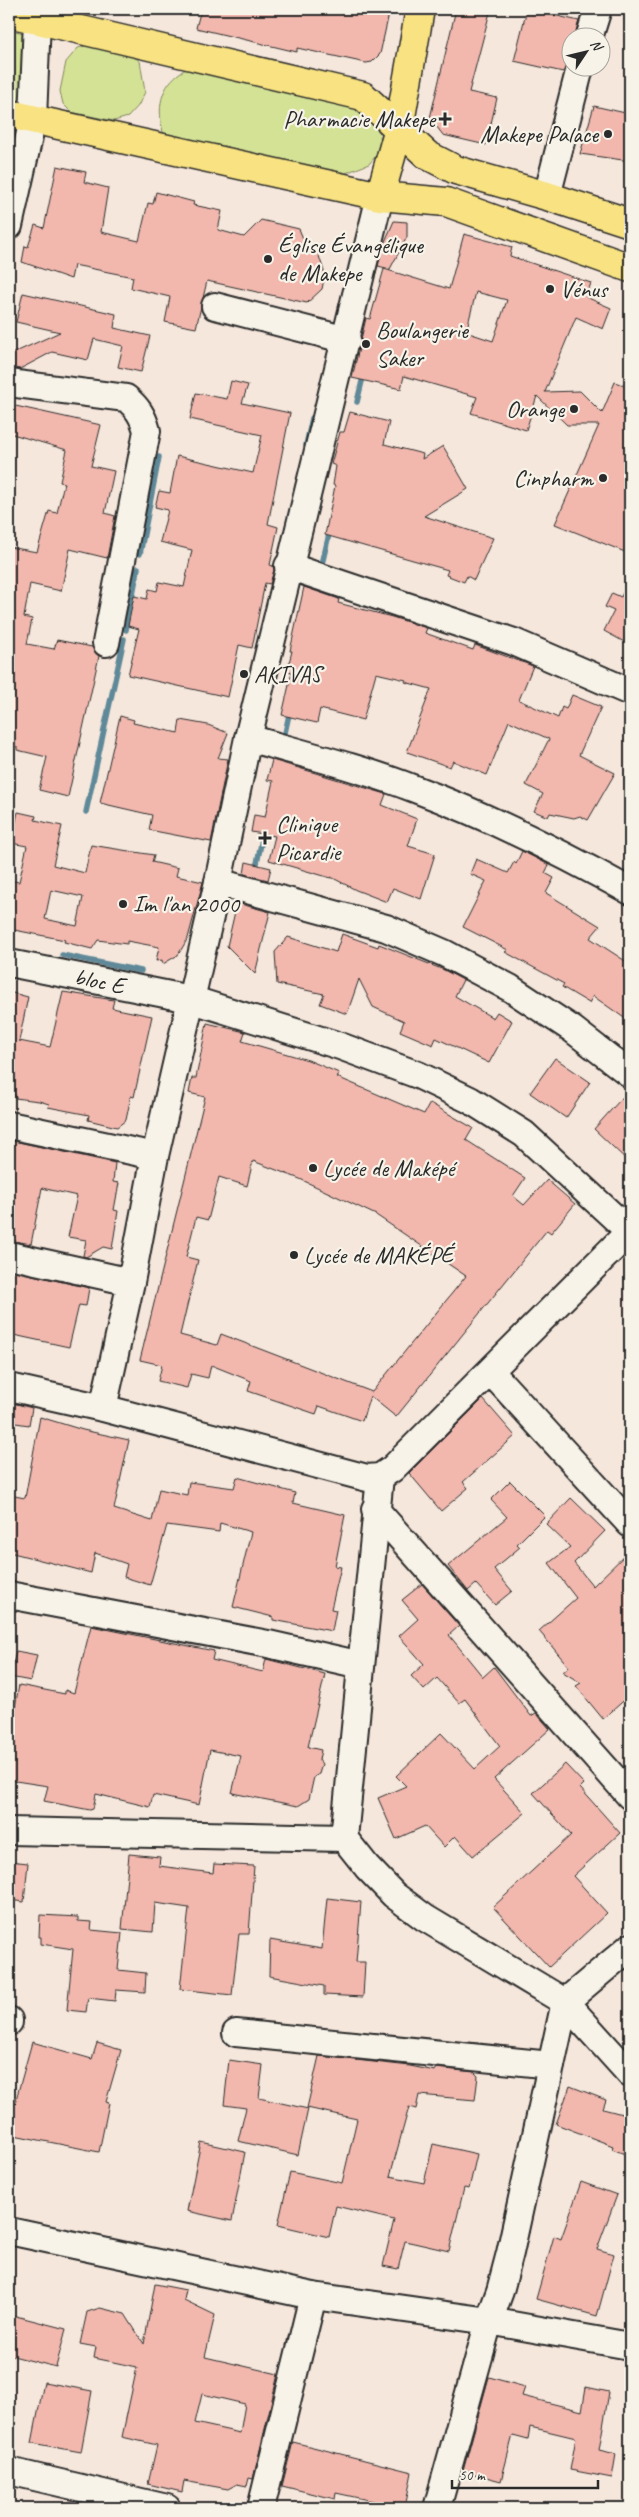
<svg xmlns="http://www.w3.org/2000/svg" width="639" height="2517" font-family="Caveat,sans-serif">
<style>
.green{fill:#d4e295;stroke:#808660}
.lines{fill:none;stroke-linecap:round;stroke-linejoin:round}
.stream{stroke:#5e8998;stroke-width:5.5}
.building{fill:#f2b8ae;stroke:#2b2b2b;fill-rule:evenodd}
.minor-casing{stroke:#2b2b2b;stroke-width:30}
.major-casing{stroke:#2b2b2b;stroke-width:31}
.minor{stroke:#f7f3e8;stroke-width:26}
.major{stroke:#f8e281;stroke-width:28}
.poi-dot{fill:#2b2b2b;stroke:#f7f3e8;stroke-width:2}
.labels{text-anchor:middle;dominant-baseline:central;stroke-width:4.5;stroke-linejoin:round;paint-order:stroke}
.poi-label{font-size:24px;fill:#2b2b2b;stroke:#f7f3e8;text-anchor:start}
.street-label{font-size:24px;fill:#2b2b2b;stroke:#f7f3e8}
</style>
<rect width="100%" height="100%" fill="#f6e7dc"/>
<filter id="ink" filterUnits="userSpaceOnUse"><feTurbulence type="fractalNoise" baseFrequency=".02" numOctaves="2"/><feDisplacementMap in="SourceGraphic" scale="10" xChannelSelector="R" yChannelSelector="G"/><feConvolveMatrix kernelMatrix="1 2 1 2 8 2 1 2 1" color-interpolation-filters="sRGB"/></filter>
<g filter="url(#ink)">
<path class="green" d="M9 30 30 34 27 101 9 100Z
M88 45 131 55 140 61 145 92 138 106 128 117 114 121 71 112 63 104 60 91 66 62 78 48Z
M188 68 358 105 378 125 381 141 379 152 369 164 343 174 171 138 163 132C156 104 162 81 188 68Z"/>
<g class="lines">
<path class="stream" d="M357 402 364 373
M306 445 312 418
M140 554 159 457
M322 564 330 530
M126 630 138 568
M283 742 290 710
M86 812 124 639
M254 878 263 834
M62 955 141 971"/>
</g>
<path class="building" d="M201 9H390L380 54 372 62 366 63 297 48V52L196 28Z
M456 9H473L490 12 469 92 497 98 486 145 443 135 430 118Z
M527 9 579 21 574 38H572L571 57 563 72 514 61Z
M594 106 630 114V161L580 154Z
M57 166 86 172 84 182 108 188 101 232 139 241 148 203 153 204 156 192 194 202 193 205 222 211 218 230 244 237 261 220 299 229 308 250 318 253 325 274 322 289 307 303 207 281 196 328 165 322 170 297 131 288 133 277 74 265 71 279 22 262 25 246 28 247 35 225 44 228Z
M394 221 407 222V237L390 269 378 266 383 246Z
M464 234 512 247 510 256 591 283 586 297 611 308 603 329 576 317 545 392 580 391 602 413 615 382 630 388V554L555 524 599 425H567L537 396 526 430 471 413 477 397 404 376 401 389 352 378 366 318 370 319 384 269 449 289ZM476 292 507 300 493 341 466 332Z
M23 293 116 314 114 328 150 336 141 372 118 367 123 346 94 339 88 360 52 352 20 369 14 368 9 355 60 332 16 322Z
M231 381 248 385 242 403 290 413 268 524 278 527 270 565 273 566 274 570 270 584 265 583 252 648 239 645 228 697 128 675 139 629 128 626 134 596 147 599 149 589 157 591 159 582 184 587 192 550 160 542 168 510 155 507 159 491 170 493 177 456 253 473 262 435 190 419 196 393 227 399Z
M11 405 101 425 91 466 114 471 105 513 115 516 107 558 70 549 61 591 30 584 24 617 32 619 27 644 54 649 57 640 92 647 99 656 68 797 39 790 47 757 17 750V747L9 745V547L37 552 49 511 57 513 64 483 60 482 67 450 9 433Z
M350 412 389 422 384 444 423 454 422 459 443 446 468 489 424 516 493 538 474 580 467 576 464 582 446 575 448 570 325 535 335 486 333 485 336 466 331 464 340 432H344Z
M630 578V645L604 631 614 611 605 607 612 593 621 597Z
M304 587 339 599 338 603 392 617 427 628 425 633 473 650 475 645 533 666 519 700 558 718 562 707 566 709 572 695 601 707 579 755 615 773 588 820 580 816 574 818 550 813 548 817 534 811 543 794 526 785 549 739 509 721 487 775 453 761 450 767 407 752 431 689 405 682 406 680 376 673 363 720 320 709 317 723 282 715 292 672 287 671 292 651H290Z
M120 716 134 720 133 723 178 733 180 720 208 725 228 733 218 758 228 759 211 842 149 830 152 815 100 803Z
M272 760 386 794 382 805 417 819 408 846 435 854 421 899 393 888 387 902 356 890 331 877V878L269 860 275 836 251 832 254 815 265 817 273 781 267 780Z
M18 812 36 816 35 820 62 826 53 865 85 873 91 845 154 855 152 862 178 868 176 876 203 882 188 938 178 955 163 964 162 960 156 961 159 947 127 941V944L98 940 92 949 64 942 65 940 9 929V880L19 882 27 846 11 843ZM51 890 83 897 77 926 45 919Z
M522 851 549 865 545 873 554 878 546 893 600 926 590 938 630 964V1022L593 996 589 1003 562 987 564 984 505 952 508 950 463 927 486 881 470 874 476 859 508 873 514 862 516 864Z
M246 862 271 868 268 880 244 874Z
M237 903 270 912 255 974 227 946Z
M342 934 378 947 379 944 444 970 463 980 455 996 493 1018 497 1012 512 1021 489 1063 436 1038 433 1045 400 1031 404 1021 373 1007 359 979 347 1014 320 1004 324 994 277 984 275 952 288 937 336 952Z
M9 992 28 997 19 1041 50 1047 63 992 114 1000 112 1008 152 1016 134 1097 131 1096 126 1120 117 1127 88 1120 89 1115 48 1107 49 1104 39 1101 15 1098V1094L9 1093Z
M207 1023 245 1032 242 1041 308 1060 339 1073 337 1077 424 1114 430 1103 473 1128 466 1140 525 1178 513 1196 524 1205 547 1180 575 1204 551 1233 547 1230 396 1417 370 1396 362 1421 319 1406 316 1414 248 1391 251 1381 211 1365 208 1378 191 1374 187 1388 158 1381 162 1365 140 1360 205 1097 189 1093 192 1078H196ZM253 1161 300 1179 376 1215 466 1276 372 1392 221 1334 217 1345 180 1335 198 1260 186 1257 196 1217 208 1220 219 1177 247 1186Z
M555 1058 590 1082 566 1118 530 1093Z
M630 1089V1163L594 1129Z
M9 1140 115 1163 113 1182 119 1183 114 1210 118 1211 112 1249 103 1247 86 1257 83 1256 86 1240 68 1237 77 1196 42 1188 31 1244 9 1240Z
M10 1270 89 1288 86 1306 79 1305 69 1347 9 1334Z
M483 1399 515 1436 463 1482 468 1488 441 1511 409 1473Z
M9 1402 32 1408 29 1425 9 1422Z
M40 1417 83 1430 129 1440 114 1509 152 1521 159 1489 187 1495 189 1482 234 1488 237 1477 295 1493 293 1503 345 1515 335 1566 341 1567 331 1609 336 1610 332 1631 273 1620V1617L233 1607 251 1532 220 1523 219 1532 167 1525 150 1585 124 1577 127 1564 95 1553 91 1573 9 1552V1495L25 1498Z
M510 1481 545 1516 517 1544 520 1547 494 1569 512 1591 495 1605 476 1584 468 1591 448 1566 507 1517 491 1500Z
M571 1498 605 1531 574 1563 593 1586 630 1550V1695L603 1719 576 1686 581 1683 563 1672 569 1667 539 1631 576 1598 549 1563 570 1547 546 1524Z
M422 1584 459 1626 449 1635 483 1677 494 1667 531 1716 536 1713 550 1729 494 1779 525 1813 473 1856 455 1836 444 1847 425 1826 396 1839 378 1798 406 1786 396 1776 441 1733 475 1769 500 1746 465 1699 459 1703 437 1678 424 1690 411 1676 424 1664 399 1636 418 1619 402 1600Z
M91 1626 214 1651 212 1660 263 1672 266 1659 325 1674 308 1747 321 1750 319 1760 322 1764 319 1774 314 1777 309 1799 298 1806 232 1793 241 1756 210 1750 199 1805 153 1795 150 1807 96 1794 93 1809 90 1810 44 1801 48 1786 9 1780V1723L12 1724 19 1685 65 1694V1690L74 1693Z
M16 1651 37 1655 31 1681 10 1677Z
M565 1764 584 1784 580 1788 620 1833 573 1876 607 1913 549 1967 493 1907 571 1835 533 1793Z
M129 1854 160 1857 159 1866 213 1873 214 1864 254 1866 249 1934H239L232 1995 180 1989 189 1908 155 1903 153 1932 122 1929Z
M9 1861 28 1863 24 1902 9 1900Z
M327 1898 361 1902 356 1962H365L363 1997 324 1995V1986L269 1976 270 1940 322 1949Z
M40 1915 78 1917V1921L92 1922 91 1930 122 1933 118 1970 146 1973 145 1992 116 1990 115 2001 88 1998 86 2012 67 2010 73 1949 41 1944V1937H39Z
M32 2042 92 2059 97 2043 121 2050 106 2102 109 2103 99 2152 9 2134V2102L15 2103Z
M319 2056 410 2066 435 2071V2068L474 2072 478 2076 475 2100 419 2095 416 2109 409 2107 390 2176 424 2183 433 2144 477 2154 469 2189 464 2188 449 2251 405 2241 398 2269 383 2266 394 2220 336 2206 329 2237 278 2225 290 2172 342 2183 357 2119 307 2108Z
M229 2060 263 2065 259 2098 308 2109 298 2155 238 2141 246 2108 224 2105Z
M570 2086 606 2100 603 2109 630 2116V2156L612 2149 613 2146 556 2124Z
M201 2142 245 2152 232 2221 187 2211Z
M581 2182 617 2195 597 2249 614 2254 597 2316 536 2299 554 2236 561 2239Z
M155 2284 186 2290 184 2300 215 2315 205 2357 278 2374 253 2479 249 2478 247 2486 237 2484 228 2489 184 2481 182 2492 148 2484 157 2445 122 2437 137 2367 94 2358 96 2347 80 2344 87 2312 100 2308 125 2314 144 2344ZM202 2394 245 2404 240 2433 195 2423Z
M12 2315 66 2329 56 2367 9 2355V2328Z
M489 2377 525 2387 522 2396 582 2411 586 2387 609 2392 599 2450 616 2454 612 2478 570 2470 576 2438 530 2427 528 2439 513 2435 501 2481 463 2471Z
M44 2382 92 2391 81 2452 32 2443Z
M293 2442 412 2472 405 2508 336 2493 335 2499 282 2486Z"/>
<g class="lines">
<defs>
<g id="minor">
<path d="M589 38 598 9"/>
<path d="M547 196 580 68"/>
<path d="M9 226 33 119 37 20"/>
<path d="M215 306 347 340"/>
<path d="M9 383 126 398C138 408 143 416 147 431L106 643"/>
<path d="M288 566 514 642 630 692"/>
<path d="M248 738C304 754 361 768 415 789 490 817 560 852 630 891"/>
<path d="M218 882 386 928 444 953 510 988 572 1029 630 1074"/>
<path id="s1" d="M9 963 190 999 340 1046 418 1075 470 1100 524 1134 630 1232"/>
<path d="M9 1125 155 1156"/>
<path d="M9 1255 131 1282"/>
<path d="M491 1372 630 1524"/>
<path d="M9 1387 103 1408 367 1478 380 1477 392 1469 630 1231"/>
<path d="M103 1408 131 1282 155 1156 218 882 248 738 380 196"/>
<path d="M375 1509 630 1796"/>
<path d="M9 1595 268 1644 361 1665"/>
<path d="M9 1831 344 1838 380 1477"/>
<path d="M344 1838 367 1867 394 1895 425 1918 565 2002 630 2074"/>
<path d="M9 2020V2022"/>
<path d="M236 2033 551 2065"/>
<path d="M9 2231 313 2296 489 2321 500 2291 510 2253 565 2002 630 1947"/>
<path d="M9 2471 167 2508"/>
<path d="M261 2508 313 2296"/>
<path d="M437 2508 489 2321 630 2346"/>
</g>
<path id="major" d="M9 13 363 96 427 155 456 170 547 196 630 223
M9 114 380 196 446 202 630 268
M380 196 399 128 420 9"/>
</defs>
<use href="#minor" class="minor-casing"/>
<use href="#major" class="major-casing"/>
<use href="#minor" class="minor"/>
<use href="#major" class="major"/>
</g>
</g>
<g class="poi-dot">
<path d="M442.5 111.5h5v5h5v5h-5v5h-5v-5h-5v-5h5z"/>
<circle cx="608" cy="134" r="5"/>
<circle cx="268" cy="259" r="5"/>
<circle cx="550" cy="289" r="5"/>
<circle cx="366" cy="344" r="5"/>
<circle cx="574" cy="409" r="5"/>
<circle cx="603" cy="478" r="5"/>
<circle cx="244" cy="674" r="5"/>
<path d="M262.5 830.5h5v5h5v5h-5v5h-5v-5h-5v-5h5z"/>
<circle cx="123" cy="904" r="5"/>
<circle cx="313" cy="1168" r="5"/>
<circle cx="294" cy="1255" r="5"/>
</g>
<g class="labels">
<g class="poi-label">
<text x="435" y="119" text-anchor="end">Pharmacie Makepe</text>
<text x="598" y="134" text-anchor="end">Makepe Palace</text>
<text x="278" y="245">Église Évangélique<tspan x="278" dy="28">de Makepe</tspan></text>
<text x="560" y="289">Vénus</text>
<text x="376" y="330">Boulangerie<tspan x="376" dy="28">Saker</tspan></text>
<text x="564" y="409" text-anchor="end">Orange</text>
<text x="593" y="478" text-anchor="end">Cinpharm</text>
<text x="254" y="674">AKIVAS</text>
<text x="276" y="824">Clinique<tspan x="276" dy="28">Picardie</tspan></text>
<text x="133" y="904">Im l'an 2000</text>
<text x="323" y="1168">Lycée de Maképé</text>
<text x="304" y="1255">Lycée de MAKÉPÉ</text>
</g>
<g class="street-label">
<text stroke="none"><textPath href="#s1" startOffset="92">bloc E</textPath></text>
</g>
</g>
<rect width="639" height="2517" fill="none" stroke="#f7f3e8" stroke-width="30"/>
<rect x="15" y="15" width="609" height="2487" fill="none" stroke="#2b2b2b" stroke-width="2" filter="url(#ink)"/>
<g transform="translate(586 52) rotate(55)"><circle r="24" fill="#f7f3e8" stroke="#a5a39c"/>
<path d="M0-4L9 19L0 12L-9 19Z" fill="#2b2b2b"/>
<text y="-8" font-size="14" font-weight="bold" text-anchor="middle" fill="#2b2b2b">N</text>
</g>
<path d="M452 2480v8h146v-8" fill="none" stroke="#2b2b2b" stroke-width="2.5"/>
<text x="459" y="2480" font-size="15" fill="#2b2b2b" stroke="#f7f3e8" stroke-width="4" paint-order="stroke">50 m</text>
</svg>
